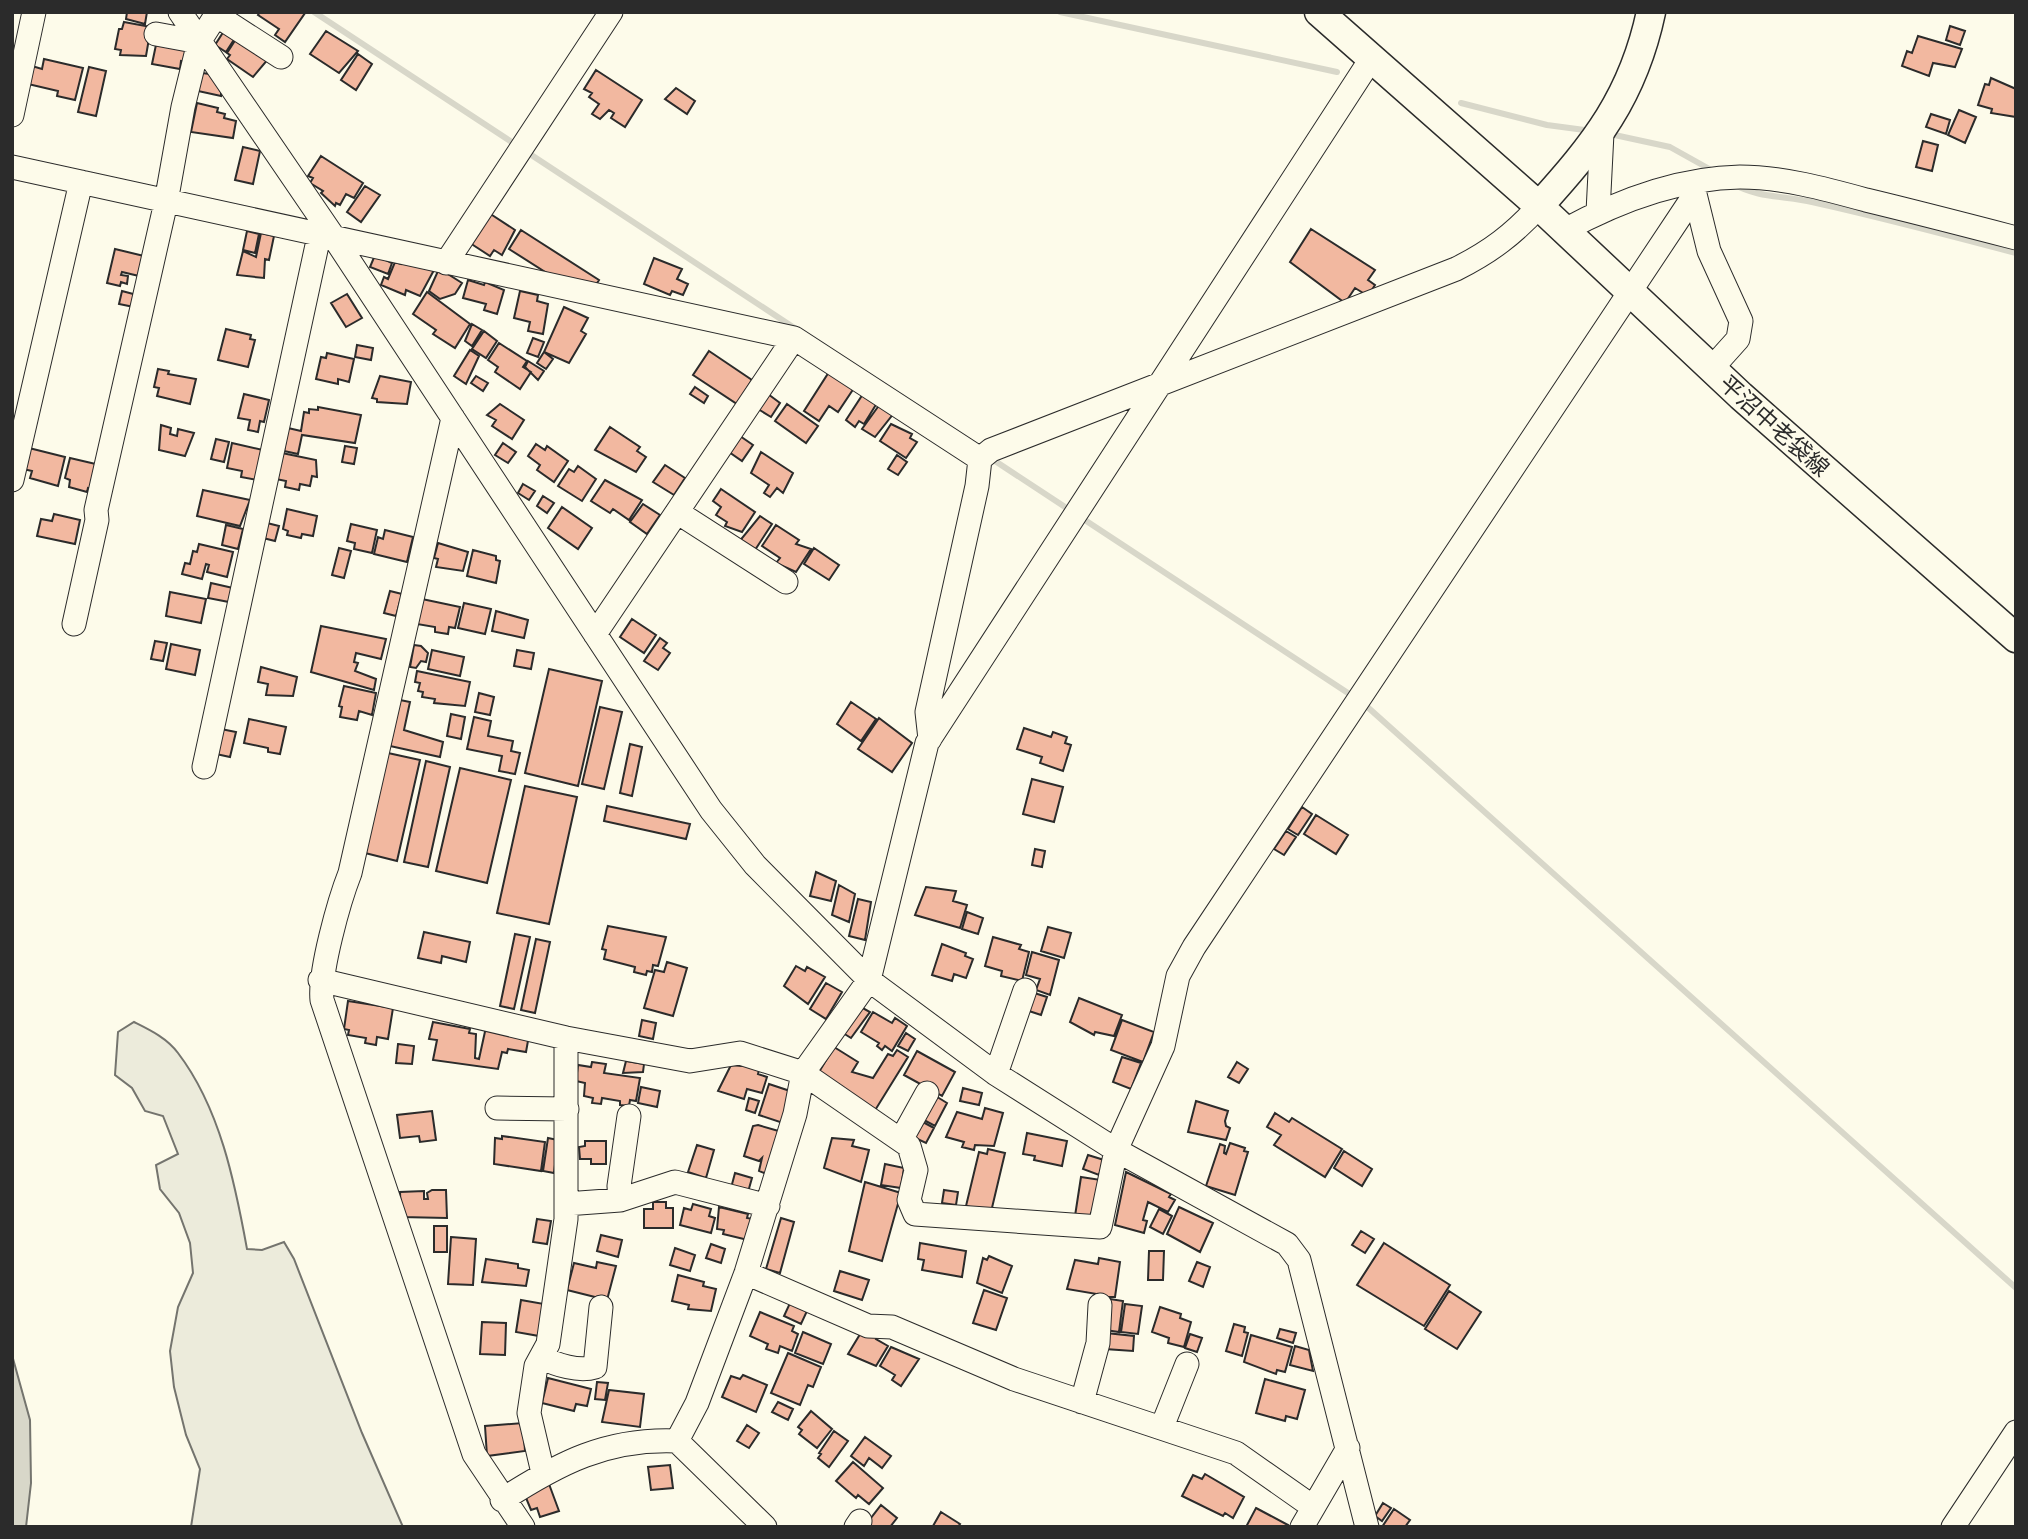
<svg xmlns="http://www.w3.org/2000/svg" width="2028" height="1539" font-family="'IBM Plex Serif','Noto Sans JP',serif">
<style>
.green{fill:#ecebdb;stroke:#74746e;stroke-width:2}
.water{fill:#d8d7c9;stroke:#74746e;stroke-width:2}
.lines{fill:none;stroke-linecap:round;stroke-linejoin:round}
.stream{stroke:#d8d7c9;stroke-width:6}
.building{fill:#f2b8a0;stroke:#2b2b2b;stroke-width:2}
.minor-casing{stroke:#2b2b2b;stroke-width:25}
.major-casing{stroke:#2b2b2b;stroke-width:31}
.minor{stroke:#fdfbea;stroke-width:23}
.major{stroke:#fdfbea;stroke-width:28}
.labels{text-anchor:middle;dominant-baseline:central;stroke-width:5;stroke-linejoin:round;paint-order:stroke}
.street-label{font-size:23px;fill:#2b2b2b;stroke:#fdfbea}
</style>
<rect width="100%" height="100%" fill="#fdfbea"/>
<path class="green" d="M134 1022C150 1030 167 1038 178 1053 220 1108 235 1183 247 1249L262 1250 284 1242 294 1259 362 1433 403 1527H191L200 1469 186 1435 174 1387 170 1351 178 1307 193 1273 190 1243 179 1213 160 1189 156 1165 178 1154 163 1116 145 1111 132 1088 115 1075 118 1032Z"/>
<path class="water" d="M12 1355 30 1420 31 1483 26 1527H12Z"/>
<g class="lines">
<path class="stream" d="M314 12 799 331
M1060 12 1337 72
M1461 103 1547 125 1592 131
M1610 134 1670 147 1713 171
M1734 184C1756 198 1788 196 1812 202 1880 217 1948 235 2016 253
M989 457 1354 697
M1363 703 2016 1288"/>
</g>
<path class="building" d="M127 12H147L145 24 126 19Z
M260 12H304L305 13 285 42 275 35 279 29 258 15Z
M124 22 151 27 146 56 120 55 121 50 115 49 119 29H122Z
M1950 26 1965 31 1960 45 1946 40Z
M224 31 235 38 226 52 215 45Z
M326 31 358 51 339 73 310 54Z
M1918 36 1962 49 1955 67 1933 63 1929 76 1902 66 1907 51 1912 53Z
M236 39 269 58 253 77 227 59 230 55 227 53Z
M157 40 191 46 188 62 181 61 180 69 152 64Z
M358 54 372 64 356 90 341 80Z
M44 59 83 68 75 100 57 96 58 91 28 84 32 66 42 69Z
M89 67 106 71 96 116 78 112Z
M596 70 642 100 625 127 611 118 614 113 609 110 600 119 592 114 599 104 589 97 592 93 584 89Z
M202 73 210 74 221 92V96L198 91Z
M1991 78 2016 89V117L1991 113 1992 109 1978 105 1985 84 1989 85Z
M676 88 695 101 687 114 665 99Z
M197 103 218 108 217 112 225 114 224 118 236 121 233 138 191 132Z
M1959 110 1976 117 1965 143 1948 135Z
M1931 114 1950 120 1946 134 1926 127Z
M1923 141 1938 145 1932 171 1916 167Z
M243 147 260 151 253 184 235 180Z
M321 156 363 183 354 198 346 194 340 205 336 203 335 206 321 193 323 191 310 183 313 178 308 176Z
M365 186 380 195 361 222 347 212Z
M489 213 515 230 502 255 494 250 490 256 470 243Z
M1311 229 1375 270 1368 280 1375 285 1368 296 1355 288 1345 303 1290 262Z
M521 230 599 280 594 288 561 282 509 249Z
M247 231 259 234 255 253 243 250Z
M261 233 274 236 269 260 265 259 264 278 237 275 243 251 256 257Z
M115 249 144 256 139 276 122 272 121 275 128 276 127 284 121 282 120 286 107 283Z
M375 255 392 263 388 274 370 267Z
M654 258 682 269 677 279 688 284 683 295 672 291 670 295 644 284Z
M402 261 434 270 420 296 406 290 405 295 381 285 384 277 388 279 395 262 401 264Z
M438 271H443L462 283 455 294 440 299 429 291Z
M468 280 484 285 485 282 504 290 497 314 484 310 486 304 463 298Z
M122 291 137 295 134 307 119 304Z
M520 291 538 295 537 301 548 304 543 334 528 331 530 322 514 318Z
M427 292 470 324 455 348 433 334 436 330 413 314Z
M347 294 362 318 346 327 331 303Z
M564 307 588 318 581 331 586 334 569 363 544 352Z
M472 324 482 330 472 346 465 341Z
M226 329 251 335 250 339 255 340 248 367 218 360Z
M484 331 497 341 486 358 472 349Z
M533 338 544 342 538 357 527 353Z
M499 343 527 361 523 367 531 372 520 389 495 372 498 367 488 360Z
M357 345 373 348 371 360 355 357Z
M470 350 479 356 466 384 454 376Z
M709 351 752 380 737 404 693 375Z
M544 352 553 359 546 369 537 363Z
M327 353 354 359 349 382 338 379V384L316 379 321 357 326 358Z
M528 361 544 371 538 380 525 367Z
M158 369 169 371 168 374 196 379 190 404 157 396 159 388 154 387Z
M829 372 854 388 838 412 829 406 819 421 804 411Z
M380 376 411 382 407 404 377 402V399L372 398Z
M476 376 488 383 483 391 471 383Z
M695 387 708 396 704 403 690 394Z
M244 394 269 400 264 422 260 421 258 432 248 430 250 420 238 418Z
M768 394 780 403 771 417 758 409Z
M863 394 877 403 864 424 859 421 855 427 846 420Z
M500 404 524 420 512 439 492 426 496 420 487 415Z
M787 404 818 426 806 443 775 421Z
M880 404 894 413 875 437 862 429Z
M318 407 361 415 355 443 302 435 298 454 284 451 288 428 301 431 304 412 309 413V409L318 410Z
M891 424 912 434 910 438 917 442 906 458 880 441Z
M161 425 171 428 170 434 177 436 178 429 194 433 185 456 159 450Z
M610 427 640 447 637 451 646 457 636 472 595 450Z
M740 436 753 445 742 461 729 452Z
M216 439 229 442 224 462 211 459Z
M232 443 263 450 257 480 241 477 242 471 227 468Z
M503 443 516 452 508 463 495 455Z
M536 444 545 450 547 446 568 461 554 482 537 470 540 465 528 456Z
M345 446 357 448 354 464 342 462Z
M29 448 65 457 58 486 30 478 32 471 23 469Z
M761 452 793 473 783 493 777 488 770 497 764 493 769 485 751 473Z
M282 453 316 460 317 477 312 476 310 486 300 484 299 490 285 487 286 481 276 479Z
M897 455 907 462 898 475 888 469Z
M70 458 100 465 94 489 88 488 87 492 69 487 70 480 65 478Z
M665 465 685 478 674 495 653 482Z
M578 466 596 479 582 501 558 486 569 469 574 472Z
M605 480 642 500 629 520 613 509 610 513 591 501Z
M523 484 535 491 529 500 518 493Z
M721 489 755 512 742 532 725 526 727 522 716 515 721 507 713 501Z
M203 490 250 500 240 526 197 516Z
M543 496 554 503 547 513 537 506Z
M643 504 660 515 647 534 630 522Z
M562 507 592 528 578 549 548 528Z
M287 509 317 516 313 536 302 534 301 538 287 535 288 531 283 529Z
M54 514 80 520 75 544 37 536 41 519 52 521Z
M760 516 772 524 753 553 738 543Z
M267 523 279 526 275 541 263 538Z
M351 524 377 530 372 553 354 549 355 543 347 541Z
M226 525 243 529 238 549 222 545Z
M776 525 799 540 796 544 811 549 796 572 776 563 780 558 762 546Z
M385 530 413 537 407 562 374 554 378 537 383 539Z
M438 543 468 552 463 571 436 567 438 559 434 558Z
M199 544 233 552 227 577 207 572 209 565 206 564 202 579 182 574 185 563 190 564 193 551 197 552Z
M339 548 351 551 344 578 332 575Z
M814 548 839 565 829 580 804 564Z
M473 550 496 556V560L500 561 496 583 467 576Z
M211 583 233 588 229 602 208 598Z
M390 591 402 594 396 616 384 613Z
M170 592 206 599 201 623 166 616Z
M422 599 460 607 455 628 449 627 448 634 435 632V627L417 624Z
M464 603 491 609 485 634 458 628Z
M496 611 528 620 524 638 492 631Z
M632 619 656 635 644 653 620 637Z
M321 626 386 639 381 659 356 653 354 662 358 663 355 671 376 679 374 690 311 672Z
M660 638 667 643 663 648 670 653 658 670 644 661Z
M155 641 167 643 163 661 151 659Z
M171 644 200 650 195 675 166 669Z
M414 645 421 646 428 653 426 662 421 661 416 668 410 667Z
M432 650 464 657 460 676 428 669Z
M517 650 534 653 531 669 514 666Z
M261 667 297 677 293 696 266 695 268 684 258 682Z
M549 669 602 681 578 786 525 773Z
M417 671 470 682 465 706 434 703 435 699 422 697 423 692 418 691 420 683 415 682Z
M344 686 376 693 372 715 359 711 357 720 340 717 342 707 339 706Z
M479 693 494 697 490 715 475 712Z
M400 700 410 702 404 730 443 742 440 757 390 746Z
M851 702 876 719 861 741 837 724Z
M600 707 622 712 604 789 582 784Z
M451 714 465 717 461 739 447 736Z
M474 717 491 721 488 736 513 741 511 751 520 753 515 774 499 771 502 756 467 749Z
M879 718 912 743 892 772 858 749Z
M249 719 286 727 280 754 268 752V748L244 743Z
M1024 728 1051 737 1053 732 1067 737 1065 743 1071 745 1063 771 1040 763 1042 757 1017 749Z
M221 729 236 732 230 757 216 754Z
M630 744 642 747 632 796 620 793Z
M388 753 420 760 397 861 365 853Z
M426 761 450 767 428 867 404 862Z
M460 768 511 780 487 883 436 871Z
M1032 779 1063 787 1054 822 1023 814Z
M525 786 577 797 549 924 497 913Z
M607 806 690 824 686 839 604 821Z
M1302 807 1312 814 1298 835 1288 829Z
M1316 815 1348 835 1336 854 1304 834Z
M1286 831 1296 837 1284 855 1274 849Z
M1035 849 1045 851 1042 867 1032 865Z
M816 872 836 881 831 901 810 896Z
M839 885 855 894 849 922 832 915Z
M926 887 956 891 953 901 967 905 960 928 915 915Z
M858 899 871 902 865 940 849 936Z
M967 912 983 918 978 934 962 929Z
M608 926 666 937 658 966 653 965 652 972 647 971 646 975 634 972 635 967 604 959 606 950 602 949Z
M1048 927 1071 933 1064 958 1041 951Z
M424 932 470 942 466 962 442 956 441 963 418 958Z
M515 934 530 937 514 1009 500 1006Z
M993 937 1021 945 1019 949 1029 952 1022 981 1001 976 1002 971 985 966Z
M536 939 550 942 535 1013 521 1010Z
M942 944 966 953 965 956 973 959 966 978 954 974 952 981 932 975Z
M1032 952 1059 960 1050 995 1036 990 1040 979 1026 975Z
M667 962 687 968 673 1016 644 1008 655 970 664 972Z
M796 966 805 971 807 967 825 977 808 1004 784 986Z
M826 983 842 992 826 1019 810 1009Z
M1031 992 1047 997 1041 1015 1026 1010Z
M1079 998 1122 1015 1114 1036 1095 1032 1094 1035 1070 1022Z
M348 1001 393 1008 388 1039 377 1037 376 1045 365 1043 366 1038 348 1035 349 1030 344 1029Z
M859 1006 870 1012 851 1038 843 1033Z
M873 1012 892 1023 895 1018 907 1026 892 1051 885 1046 882 1050 877 1046 879 1043 861 1032Z
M642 1020 656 1023 653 1039 639 1036Z
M1122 1020 1154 1032 1143 1062 1111 1050Z
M433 1022 470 1029 469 1033 476 1034 475 1058 479 1059 486 1027 529 1035 526 1052 508 1049 507 1053 502 1052 498 1069 433 1060 437 1040 429 1039Z
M906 1033 915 1039 908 1051 898 1046Z
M398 1044 414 1046 412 1064 396 1063Z
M834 1047 858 1062 852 1072 873 1078 888 1054 893 1056 897 1050 908 1057 874 1112 816 1077Z
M917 1051 955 1072 942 1096 904 1075Z
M1122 1057 1141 1063 1131 1089 1113 1082Z
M743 1060 760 1066 758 1074 767 1077 762 1093 747 1089 744 1099 718 1091 731 1065 741 1066Z
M626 1061 644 1064 643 1072 623 1073Z
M592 1062 606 1064 604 1073 640 1078 636 1101 630 1100 629 1106 620 1105V1101L602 1098 601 1104 592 1103 593 1098 584 1096 585 1083 576 1081 578 1065 591 1067Z
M1237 1062 1248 1069 1239 1083 1228 1077Z
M769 1084 793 1092 783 1123 759 1115Z
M641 1087 660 1091 657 1107 638 1103Z
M963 1088 982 1093 979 1105 960 1101Z
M934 1095 947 1103 935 1126 922 1119Z
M749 1098 759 1101 755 1113 746 1110Z
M1196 1101 1228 1111 1225 1121 1226 1126 1230 1128 1226 1140 1188 1132Z
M985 1108 1003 1113 994 1146 975 1145 974 1150 962 1147 964 1142 946 1137 957 1112 982 1119Z
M432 1111 436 1140 420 1142 419 1136 400 1138 397 1115Z
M1275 1113 1289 1122 1292 1118 1342 1149 1325 1177 1274 1145 1281 1135 1267 1127Z
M921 1121 934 1128 926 1143 913 1137Z
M758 1125 782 1132 769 1175 759 1171 762 1158 759 1161 744 1156 753 1126Z
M1027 1133 1067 1141 1062 1166 1034 1160 1035 1156 1023 1154Z
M502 1136 545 1142 541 1171 494 1164 495 1138 502 1139Z
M548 1138 558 1140 554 1173 543 1171Z
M832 1138 854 1140 852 1146 869 1150 861 1182 824 1168Z
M585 1141H606V1164H591V1159H580L579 1147 585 1146Z
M1230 1143 1245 1148 1244 1151 1248 1152 1235 1195 1206 1186 1220 1144 1225 1146 1224 1153 1226 1154Z
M697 1145 714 1150 706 1178 688 1172Z
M988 1149 1005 1153 991 1212 966 1206 979 1152 987 1154Z
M1344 1151 1372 1169 1362 1186 1334 1168Z
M1088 1155 1104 1160 1099 1175 1083 1169Z
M885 1164 904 1168 901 1188 881 1185Z
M1126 1172 1171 1194 1169 1197 1175 1200 1168 1212 1148 1202 1143 1220 1147 1221 1144 1233 1115 1225Z
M735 1173 752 1178 748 1192 731 1188Z
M1081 1177 1101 1180 1095 1214 1091 1213 1090 1218 1075 1216Z
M865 1182 901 1193 882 1261 849 1251Z
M432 1190H446L447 1218 401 1217 400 1192 424 1191V1199H428L427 1193Z
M944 1190 958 1192 956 1205 942 1203Z
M653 1202H666V1208H673V1228H644V1209H653Z
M693 1204 711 1209 709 1216 715 1218 711 1233 680 1225 684 1208 691 1210Z
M719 1207 748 1214 747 1218 753 1219 748 1240 723 1234 724 1230 717 1229Z
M1179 1207 1213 1223 1200 1252 1167 1234Z
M1159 1209 1172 1216 1163 1234 1150 1227Z
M781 1218 794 1222 780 1273 766 1269Z
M537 1219 551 1221 547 1244 533 1242Z
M434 1226H447V1252H434Z
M1361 1231 1374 1239 1365 1253 1352 1245Z
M601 1235 622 1240 618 1257 597 1251Z
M451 1237 476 1239 473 1285 448 1284Z
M920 1243 966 1251 962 1277 922 1270 924 1260 918 1259Z
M1384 1243 1450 1285 1424 1326 1357 1285Z
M711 1244 725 1249 721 1263 706 1258Z
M675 1248 695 1255 690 1271 670 1265Z
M1149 1251H1164L1163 1280H1148Z
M989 1256 1012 1266 1002 1293 977 1283 983 1258 987 1260Z
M1099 1258 1120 1262 1115 1297H1097V1294L1067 1289 1075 1260 1098 1264Z
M486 1259 518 1264V1268L529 1270 526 1286 482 1282Z
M597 1262 616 1266 607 1300 567 1290 574 1263 596 1268Z
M1197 1262 1210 1267 1203 1287 1189 1281Z
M840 1271 869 1280 862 1300 834 1291Z
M678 1275 704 1282 703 1286 716 1289 711 1311 688 1309 689 1305 672 1301Z
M984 1290 1007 1298 996 1330 973 1323Z
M1449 1291 1481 1312 1457 1349 1425 1329Z
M1110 1299 1123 1301 1119 1332 1105 1330Z
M521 1300 544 1304 539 1336 516 1332Z
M790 1303 807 1311 801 1324 784 1316Z
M1125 1304 1142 1306 1138 1334 1121 1332Z
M1160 1307 1181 1314 1180 1318 1191 1322 1184 1347 1168 1343 1169 1338 1152 1332Z
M760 1312 794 1326 792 1331 798 1334 792 1351 780 1346 778 1353 766 1349 768 1344 750 1336Z
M482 1322 506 1323 505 1355 480 1354Z
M1234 1324 1245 1327 1244 1332 1248 1333 1242 1356 1226 1351Z
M1280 1329 1296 1333 1293 1343 1277 1338Z
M862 1331 878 1335 876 1339 888 1346 876 1366 848 1354Z
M803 1332 831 1344 823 1364 795 1353Z
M1106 1333 1134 1336 1133 1351 1105 1349Z
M1190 1334 1202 1338 1197 1352 1185 1348Z
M1251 1335 1292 1347 1285 1372 1277 1370 1276 1374 1244 1362Z
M1295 1346 1309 1350 1313 1371 1290 1365Z
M891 1347 919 1359 901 1386 892 1380 895 1375 880 1366Z
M788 1353 821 1367 813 1387 808 1385 800 1405 771 1393Z
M743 1375 767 1385 756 1412 722 1397 731 1376 740 1379Z
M548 1378 591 1389 587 1406 576 1404 574 1411 542 1403Z
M1265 1379 1305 1390 1297 1419 1286 1416 1285 1421 1256 1413Z
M597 1382 608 1383 605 1400 595 1399Z
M609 1390 644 1394 640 1427 602 1422Z
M778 1402 793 1409 788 1420 772 1412Z
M811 1411 832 1429 817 1448 799 1434 802 1430 798 1427Z
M523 1423 525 1451 487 1456 485 1426Z
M747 1425 759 1433 749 1448 737 1441Z
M834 1431 848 1441 829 1467 818 1458 821 1454 819 1453Z
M865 1437 891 1456 882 1468 869 1458 864 1466 851 1456Z
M853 1462 883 1488 869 1504 858 1495 856 1498 836 1481Z
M670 1465 673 1488 651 1490 648 1467Z
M1205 1474 1244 1497 1233 1518 1225 1513 1223 1516 1182 1496 1193 1475 1202 1479Z
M549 1484 559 1511 540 1517 537 1508 531 1510 524 1493Z
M1383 1503 1391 1508 1382 1521 1375 1516Z
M881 1505 897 1518 890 1527H864Z
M1256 1508 1288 1525 1287 1527H1246Z
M1394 1509 1410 1520 1405 1527H1382Z
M941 1512 960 1524 958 1527 933 1526Z"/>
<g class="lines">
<defs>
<path id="minor" d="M180 12 335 239 711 810 755 865 869 980 996 1074 1116 1150 1287 1244 1299 1260 1367 1527
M216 15 281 57
M156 34 199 42
M12 115 34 12
M12 167 794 338 595 634
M1693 186 1709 251 1741 321 1738 339 1712 368
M1598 212 1602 133
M1563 231C1616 202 1679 178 1740 177 1782 177 1826 189 1866 200 1916 212 1966 225 2016 238
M446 263 611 12
M794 338 980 459
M453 418 350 873C339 901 319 972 322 1000L474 1454 523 1527
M12 480 81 182
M677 512 786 582
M74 624 97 520 96 510 166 202 183 107 199 42 218 12
M930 739 927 712 977 486 980 459 991 450 1456 269C1490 252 1514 234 1539 206
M204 767 319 236
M320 980 566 1038 690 1061 740 1053 803 1073 909 1146 916 1170 909 1200 915 1214 1100 1227 1116 1150 1163 1046 1178 976 1194 947 1695 194
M996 1074 1025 990
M497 1108 567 1109
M901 1140 927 1093
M620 1200 619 1186 629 1116
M566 1204 620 1200 675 1182 768 1206
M746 1273 868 1326 892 1327 1014 1379 1236 1453 1313 1507
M541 1357C556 1365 579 1372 595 1367L601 1307
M1082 1402 1098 1343 1100 1305
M1162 1427 1187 1364
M677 1441 765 1527
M543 1473 529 1413 536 1366 548 1344 566 1219V1038
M502 1500C559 1463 607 1438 677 1441L697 1403 746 1273 795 1114 803 1073 869 980 927 743 1371 59
M856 1527 860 1521
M1302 1527 1348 1448
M1953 1527 2016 1432"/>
<path id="major" d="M1319 12 1539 206 1741 396 2016 638
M1539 206C1595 144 1633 97 1651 12"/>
</defs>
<use href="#minor" class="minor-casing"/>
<use href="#major" class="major-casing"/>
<use href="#minor" class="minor"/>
<use href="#major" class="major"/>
</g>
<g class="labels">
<g class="street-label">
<text transform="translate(1775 425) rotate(42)">平沼中老袋線</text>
</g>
</g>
<rect width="2028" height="1539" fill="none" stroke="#2b2b2b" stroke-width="28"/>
</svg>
